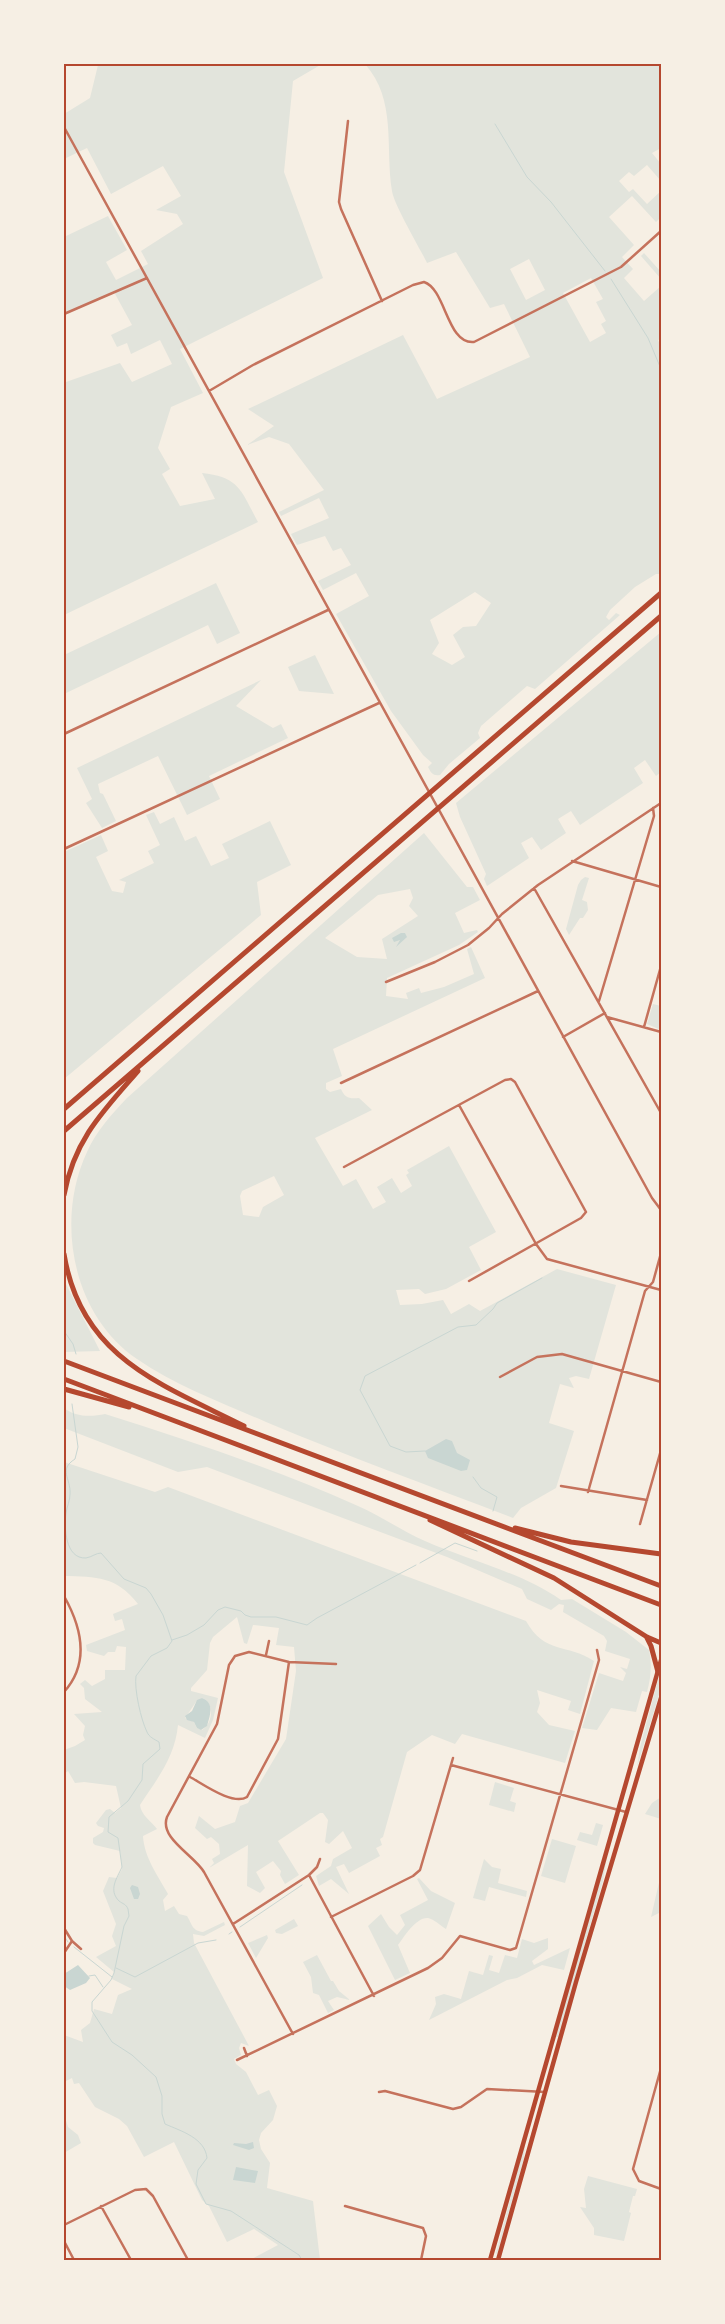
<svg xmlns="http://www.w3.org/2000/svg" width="725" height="2324" font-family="Cabin,sans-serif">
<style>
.green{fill:#e2e4dc;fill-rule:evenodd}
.water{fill:#c9d6d2}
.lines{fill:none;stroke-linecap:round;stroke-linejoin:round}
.stream{stroke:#c9d6d2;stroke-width:1}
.minor{stroke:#c5725c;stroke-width:2.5}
.primary{stroke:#b5482f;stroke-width:4.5}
.motorway{stroke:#b5482f;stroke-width:5}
.neatline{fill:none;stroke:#b5482f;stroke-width:2}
</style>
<rect width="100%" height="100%" fill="#f6efe4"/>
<path class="green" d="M96 64H322L293 81 284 172 323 278 180 349 203 393 171 407 158 448 170 469 162 474 180 506 215 499 202 473C240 477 241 491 258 522L64 615V377L66 382 120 363 132 382 172 364 160 340 131 354 127 343 117 347 111 335 132 325 114 292 64 314V237L108 216 127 250 106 262 116 280 148 264 141 251 183 224 177 214 156 210 181 196 163 166 111 194 87 148 64 159V114L90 98 98 65Z
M365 64H661V148L652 153 661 164V181L647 165 634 176 629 172 619 181 629 192 633 189 647 204 661 191V217L656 222 632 196 609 217 634 245 622 257 633 269 624 278 644 301 661 286V339L658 340 661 347V574H656L635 587 610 610 606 617 609 620 616 613 620 615 535 689 527 686 481 726 478 733 480 738 449 764 440 775C433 776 431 773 428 767L432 763 423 755 391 711 336 614 369 596 356 573 323 590 318 581 351 565 341 548 333 551 325 536 297 545 291 534 329 518 319 498 281 516 279 512 324 490 289 444 269 437 247 445 274 426 248 409 403 335 437 399 530 357 504 304 490 308 456 252 427 263C420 248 394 205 392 191 385 147 397 100 365 64ZM529 259 545 290 526 300 510 269ZM591 278 603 299 596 302 606 321 601 324 606 333 590 342 563 293ZM475 592 491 603 476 626 463 627 453 635 465 657 452 665 432 654 439 643 430 620Z
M644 253 661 272V279L641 256Z
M216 583 240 633 217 644 208 625 64 694V655Z
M661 632V772L656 776 645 760 634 768 643 783 580 825 571 811 558 819 566 833 541 850 532 837 521 843 529 858 487 886 484 879 486 874 460 817 456 803Z
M315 655 334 694 299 691 288 667Z
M261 680 236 706 273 728 281 724 288 738 209 776 220 799 187 815 158 756 98 784 100 793 103 794 116 821 102 828 86 803 92 799 77 768Z
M154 812 160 824 174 817 185 841 196 836 211 866 229 858 222 844 270 821 291 865 257 882 261 915 64 1079V852L101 835 108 851 96 857 112 891 123 893 126 882 119 880 154 863 148 851 160 845 146 815Z
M424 833 467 887H473L480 900 455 913 464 933 477 930 478 932 459 945 387 978 386 996 408 999 406 993 419 988 421 993 444 987 474 974 467 949 471 947 485 978 333 1049 342 1076 326 1083V1089L330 1092 341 1089C345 1098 349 1099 359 1098L372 1110 315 1138 343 1186 356 1179 373 1209 386 1202 377 1187 392 1178 401 1193 412 1186 406 1175 409 1173 407 1170 449 1146 496 1232 469 1247 481 1270 446 1289 425 1294 419 1289 396 1290 400 1305 422 1304 443 1300 451 1314 469 1304 480 1311 557 1269 616 1285 589 1379 576 1376 569 1378 574 1388 560 1384 549 1423 574 1431 556 1488 521 1508 513 1518C430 1486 347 1456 266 1422 223 1403 176 1386 137 1359 72 1315 55 1220 87 1152 96 1131 112 1114 127 1098ZM410 889 413 898 409 906 418 916 382 939 387 959 357 957 325 938 378 895ZM274 1176 284 1195 263 1207 259 1217 243 1215 240 1196 242 1191Z
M585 877 589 878 582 900 587 902 588 910 583 918H580L569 935 566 929 578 885 581 880Z
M653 1004 661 1006V1030L647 1024Z
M64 1280 100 1351 64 1352Z
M64 1408C75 1417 91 1417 105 1414 190 1441 276 1469 358 1506 381 1516 402 1531 425 1541 470 1561 521 1572 561 1600L572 1599 626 1632 649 1650C652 1664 651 1678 647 1692L642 1691 636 1712 611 1708 597 1730 582 1728 599 1673 623 1681 626 1673 620 1667 627 1669 630 1659 605 1651 607 1641 604 1636 563 1612 564 1605 559 1604 551 1610 527 1599 522 1589 447 1557 207 1467 178 1472 64 1428Z
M64 1462 155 1492 168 1487 526 1621C545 1655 567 1643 594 1661L580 1714 568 1710 571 1701 537 1690 540 1703 537 1712 549 1725 575 1731 565 1763 462 1734 455 1744 432 1735 407 1752 383 1837 380 1839 382 1845 376 1848 380 1856 349 1873 344 1864 336 1867 349 1894 331 1879 319 1886 316 1876 331 1866 333 1859 352 1848 343 1831 329 1844 325 1842 328 1820 323 1813H320L278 1841 299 1875 285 1884 280 1875 281 1871 273 1861 256 1872 265 1888 260 1893 247 1886 248 1845 209 1868 214 1863 212 1859 220 1854 219 1844 211 1837 207 1839 195 1828 199 1816 215 1829 235 1822 240 1806 248 1803 286 1739 296 1671 294 1647 276 1645 279 1628 253 1625 247 1644 244 1643 237 1617 213 1637 210 1643 207 1670 191 1688V1691L218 1698 213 1720 205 1738 178 1725C175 1757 157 1779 140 1805 141 1815 151 1821 157 1829L143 1836C144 1857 158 1876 168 1894L163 1900 165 1911 174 1906 179 1914 187 1916C192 1924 192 1931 203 1932L224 1922 225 1925 204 1936 193 1934 194 1943 249 2046 241 2043 239 2048 241 2055 234 2059 236 2064 246 2072 258 2095 269 2090 277 2106 273 2120 261 2133 259 2140 261 2149 270 2163 267 2188 313 2201 320 2260H250L278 2245 254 2229 227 2242 209 2206 202 2200 174 2142 144 2157 127 2126 119 2119 95 2107 79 2083 74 2084 72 2078 64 2082V2035L83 2042 81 2030 90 2023 94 2009 112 2014 118 1995 132 1989 112 1979 114 1972 96 1957 116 1946 112 1936 116 1924 103 1891 109 1877 117 1878 122 1869 120 1851 95 1845 93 1843V1838L103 1832 104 1828 98 1826 96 1823 106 1810 110 1809 115 1813 121 1808 116 1786 84 1782 75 1783 68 1771 64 1774V1750L75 1746 85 1740 83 1735 85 1726 74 1714 102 1712 85 1699 84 1688 80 1684 85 1680 92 1686 105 1679V1670H125L126 1647 117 1646 115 1652H108L104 1656 87 1651 86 1645 125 1630 122 1619 115 1621 113 1614 138 1604C116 1576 97 1577 64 1576ZM202 1698C215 1703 213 1723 202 1730L197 1728 194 1722 185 1718 196 1702Z
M661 1669V1688L637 1767 640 1747Z
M495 1782 514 1788 510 1801 516 1803 514 1812 489 1805Z
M661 1797V1819L645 1814 652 1803Z
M596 1823 603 1825 597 1846 577 1840 580 1832 592 1835Z
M552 1839 576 1846 565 1883 541 1876Z
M607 1856 603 1881 558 2037H556L559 2022Z
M484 1859 492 1867 501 1869 498 1883 527 1891 526 1897 489 1887 485 1901 473 1898Z
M661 1874V1912L651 1917Z
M419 1878 431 1891 455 1903 446 1929C441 1926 434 1919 428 1918 416 1917 404 1937 398 1945L410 1973 395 1980 368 1926 381 1914 389 1927 397 1935 405 1925 400 1915 428 1900 417 1879Z
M294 1919 298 1926 282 1934 276 1933 275 1930Z
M267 1935 268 1938 256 1958 248 1943Z
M548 1938V1949L532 1961 534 1965 570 1948 564 1970 542 1965 517 1978 507 1980 429 2020 436 2004 435 1997 444 1994 461 1999 469 1971 483 1975 489 1955 493 1956 489 1970 499 1973 505 1955 517 1958 522 1939 534 1943Z
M317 1955 331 1981H333L339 1991 350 2000 337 1997 328 2001 334 2010 328 2013 319 1995 313 1993 311 1977 303 1962Z
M64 2114 68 2127 78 2135 81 2143 64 2153Z
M525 2143 524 2158 497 2254 496 2253Z
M588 2176 637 2189 635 2196H633L629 2212 631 2213 624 2241 594 2235V2228L580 2207 586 2208 584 2189Z"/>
<path class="water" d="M401 933H405L407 937 396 947 400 940 394 942 392 938Z
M446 1439 452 1441 457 1453 470 1460 467 1470 461 1471 428 1458 425 1451Z
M202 1698C215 1703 210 1715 207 1726L201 1730 197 1728 194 1722 187 1720 185 1716 192 1711 197 1700Z
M132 1885 138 1887 140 1894 138 1899H134L130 1888Z
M78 1965 90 1978 86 1983 70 1990 64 1986V1974Z
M253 2142 254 2148 249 2150 233 2145 234 2143 246 2144Z
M236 2167 258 2171 255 2183 233 2180Z"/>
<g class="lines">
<path class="stream" d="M495 124 527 177 551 202 605 271
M611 279 648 338 661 369
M64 1331 73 1344 76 1354
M72 1404 78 1447 75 1459C58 1470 71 1478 70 1494 70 1501 67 1506 66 1513 64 1527 65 1559 86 1558 92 1557 96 1553 101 1553L124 1579 146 1588 151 1594 163 1615 172 1641 167 1648 151 1656 136 1676C134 1689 141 1720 147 1732 149 1737 154 1739 159 1742L160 1749 143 1764 142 1780 128 1801 109 1817 108 1832 118 1838 122 1867C117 1878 108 1890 119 1901 123 1904 126 1904 128 1909L129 1916 124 1926 114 1973 111 1980 92 2002V2011L112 2042 132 2055 156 2077 162 2096V2114L165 2124C181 2131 205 2138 207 2158L198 2170 196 2184 206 2204 231 2211 299 2255 302 2260
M425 1451 406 1452 390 1446 360 1390 365 1376 458 1327 476 1325 493 1309 497 1303 542 1278
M473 1477 481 1488 497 1497 493 1511
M420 1563 455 1543 477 1551
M172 1640 187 1635 204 1625 218 1610 225 1607 241 1611 245 1615 251 1617H276L307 1625 317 1618 416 1565
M240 1927 302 1885
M229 1934 232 1932
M64 1936 68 1942
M74 1947 112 1977
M116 1968 135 1977 198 1943 216 1940
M89 1976 95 1975 103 1987"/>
<path class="minor" d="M348 121 339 202 341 209 382 301
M64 127 652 1198 661 1210
M64 314 147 278
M209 391 253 365 413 285 424 282C446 289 447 345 474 342L621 267 661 231
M64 734 328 610
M64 849 379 703
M572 861 661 887
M534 888 661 1113
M386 982 435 962 468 945 489 928 502 914 538 885 661 803
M599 1001 654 816 653 808
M607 1017 661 1032
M644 1027 661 966
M563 1037 605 1013
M341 1083 538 991
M459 1105 536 1244 547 1259 661 1290
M344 1167 505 1080 511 1079 515 1082 586 1212 581 1218 469 1281
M500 1377 537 1357 562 1354 661 1382
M561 1486 647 1500
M588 1492 645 1291 653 1282 661 1253
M640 1524 661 1450
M64 1596C82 1628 90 1663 64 1692
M266 1655 269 1641
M451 1765 626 1812
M190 1777C203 1784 233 1806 247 1797L278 1739 289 1662
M309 1875 374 1996
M331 1917 413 1876 420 1870 453 1758
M233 1924 309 1875 317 1867 320 1859
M64 1928 72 1941 81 1949
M64 1953 72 1941
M293 2034 204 1872C194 1855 159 1838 167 1817L217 1724 229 1665 235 1656 249 1652 289 1662 336 1664
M244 2048 247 2056
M237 2060 428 1968 442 1958 460 1936 510 1950 516 1948 599 1660 597 1650
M661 2068 633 2169 639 2181 661 2189
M379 2092 385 2091 453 2109 461 2107 487 2089 545 2092
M101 2206 131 2260
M345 2206 423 2228 426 2236 421 2260
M64 2225 135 2190 146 2189 153 2196 188 2260
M64 2241 74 2260"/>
<path class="primary" d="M490 2260 661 1660
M498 2260 576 1982 661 1698"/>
<path class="motorway" d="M64 1109 661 593
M64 1131 661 616
M64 1195C74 1140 103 1111 138 1071
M64 1254C81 1358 161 1384 244 1426
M64 1361 661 1586
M64 1379 661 1605
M64 1389 129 1407
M430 1520 554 1578 647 1637 661 1643
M515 1528 571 1542 661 1554
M647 1638 651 1646 658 1672"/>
</g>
<rect width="725" height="2324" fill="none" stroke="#f6efe4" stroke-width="130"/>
<rect x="65" y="65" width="595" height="2194" class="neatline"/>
</svg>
